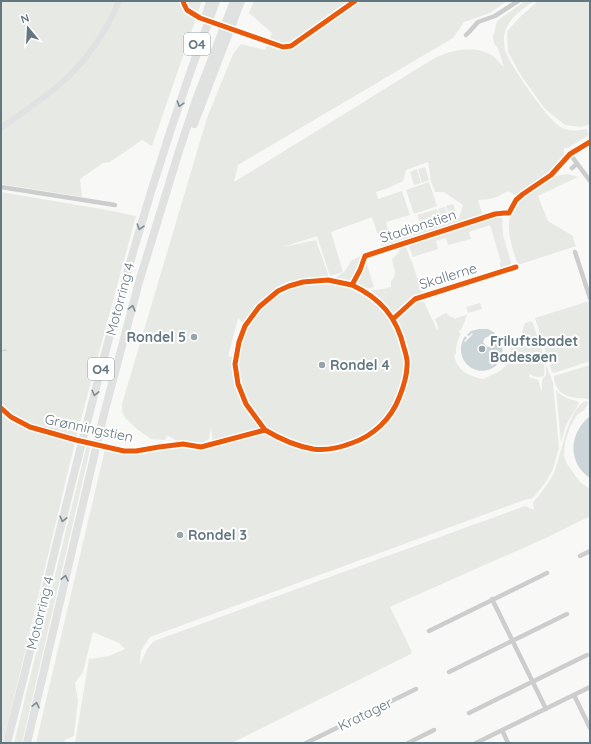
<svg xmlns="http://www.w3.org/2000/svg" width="591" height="744" font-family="Quicksand,sans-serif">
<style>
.green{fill:#e7eae4;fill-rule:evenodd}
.water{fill:#ccd5d7}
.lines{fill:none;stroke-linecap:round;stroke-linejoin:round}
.stream{stroke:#ccd5d7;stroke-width:1.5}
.street{stroke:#cccece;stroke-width:4.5}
.secondary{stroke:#e0e1e1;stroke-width:6}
.highway{stroke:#e0e1e1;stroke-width:8}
.cycleway-casing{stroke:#fff;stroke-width:8}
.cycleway{stroke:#e8590c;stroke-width:5}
.oneway{stroke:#7c8c94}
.poi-dot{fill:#97a4aa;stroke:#fff;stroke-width:1.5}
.labels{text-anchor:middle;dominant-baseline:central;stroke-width:4;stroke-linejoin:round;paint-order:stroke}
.shield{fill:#fff;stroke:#92a0a7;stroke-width:1}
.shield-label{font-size:13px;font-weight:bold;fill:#637781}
.street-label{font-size:14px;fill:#637781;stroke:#fff}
.poi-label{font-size:14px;font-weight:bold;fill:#637781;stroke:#fff;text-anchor:start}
</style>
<rect width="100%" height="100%" fill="#f8f8f7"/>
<path class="green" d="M1 1H202L152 146 142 140 110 162 103 163 80 179 82 197 1 184Z
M254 1H507L490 13 464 22 453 38 238 165 234 182 433 59C451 50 474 44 493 56 497 59 500 64 504 67L498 49 494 43 493 37 497 21 525 1H534C521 10 506 20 504 37 504 41 504 46 505 50 509 64 549 122 562 128 569 131 579 131 586 129L589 135 568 148H564V156L554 170 517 197 508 191C499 197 489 200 478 200L483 216 382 248 372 217 331 232 343 272 330 276 317 236 283 247 316 240 328 274 327 279 312 278 287 282 264 297 250 313 244 324 238 318 228 357 239 355C240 338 248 323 259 309 270 296 284 289 300 284 348 272 393 302 404 349 405 353 406 359 406 364 407 378 398 400 390 412L392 414C400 404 409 384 409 371 410 355 402 336 397 320L417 302H424L437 330 438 327 435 319 446 313 449 316 456 319V318L467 315 462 328 459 332 461 334C457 341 456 346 456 354L454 355C457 371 469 376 483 379 496 373 508 370 511 354 511 350 510 346 512 342 522 339 522 331 525 323L532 321C538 339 547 357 544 376 538 378 534 377 529 374V377L538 380 542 392V380L546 375V364L553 383 559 448 553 469 547 480 534 497 531 499H527L150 637 141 651 140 665 147 649 154 641 525 506 534 510 533 503C539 495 550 482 554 473 561 457 568 407 586 401L589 403 583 411 577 415 570 427 565 443 564 456 567 464 580 482 590 489V516L548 537 390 607 412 652 411 654 232 743H75L89 659 109 656 125 649 119 643 93 632 83 672 75 683 78 701 74 736 65 740 64 743H36L105 449 127 452 145 451 179 445 199 449 213 445 211 427 209 439 200 444 177 441 167 435 165 440 151 439 138 430 126 419 122 412V404L207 118 233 54 241 44 265 50 272 33 249 13ZM428 162 431 181 435 192H444L463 205 459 218 390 238 386 222 410 215 402 191 378 199 376 192 388 188 403 181 406 170Z
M538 1H590V124L581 127 565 125 545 109 522 77 508 52 507 31 520 17Z
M425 167 429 180 422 183 418 169Z
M417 169 421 183 414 185 410 172Z
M568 174 578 177 538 196 548 221 573 236 574 242 576 246 518 265C511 245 501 217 519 200 528 191 540 185 550 178L554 176Z
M429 182 437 206 414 214 406 190Z
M1 192 107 210 136 216 77 434 8 723 2 743H1Z
M453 204 457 217 450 220 446 206Z
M445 207 449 220 442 222 438 209Z
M437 209 441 222 422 228 417 215Z
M502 215 503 235 512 266 502 270 499 263 501 262 490 225 469 232 471 239 448 245 446 238 436 241 438 249 413 257 408 244 495 216Z
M403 245 406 246 410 258 411 259 423 295 414 298 394 318 381 302 366 291 383 289 391 287V281C399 275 393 267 392 259L399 252V247Z
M364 255 374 287 367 289 350 282 337 280 336 277 344 272 352 260Z
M589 301 590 305V361L554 373 552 372 535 318Z
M480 303 482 309 468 313 466 307Z
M590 365V399C579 398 563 399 557 387 555 384 554 381 554 377V376Z
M556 390C562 397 569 399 577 401L579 403 566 425 561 442Z
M87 444 91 445 22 743H14Z"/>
<path class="water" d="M479 329H488L495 333 492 337 489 336 485 338 483 342 486 346 488 347 491 346 494 343 493 338 497 335C503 342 504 351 500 360L498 357 491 366H492L495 363 497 365C476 382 451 358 465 336L467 338 464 341 465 342 473 334 472 333 469 336 467 335 471 331Z
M590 416V478C567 462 569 433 590 416Z"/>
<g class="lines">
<path class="stream" d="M1 351 6 350"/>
<path class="street" d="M466 35 470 31 478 22 495 16 518 1
M570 154 590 181
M572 168 577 164
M1 187 115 205
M575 252 590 298
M580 556 590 551
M492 599 546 709
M429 631 547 573
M449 672 567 614
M574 695 590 728
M469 713 587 655
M502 730 508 743
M306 743 416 689
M408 743 434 730
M476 743 590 687"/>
<path class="secondary" d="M1 128C20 114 40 101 58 86 84 64 106 33 119 1"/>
<path class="highway" d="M205 18 210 1
M194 124 241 1
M7 743C47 588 82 431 126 277 152 184 182 92 216 1
M27 743 104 414 139 282 179 151 196 100 234 1"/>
<defs>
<path id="cycleway" d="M183 1 184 4 187 10 200 18 283 47 291 46 355 1
M393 319 415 299 516 267
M1 408 11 417 30 427 76 440 124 451H136L159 447 183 444 201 447 265 430 246 404 238 384 235 364 239 342 245 326 259 307 278 291 289 286 303 282 328 280 352 285 360 270 365 256 495 214 504 213H509L516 200 523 194 551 175 570 154 590 142
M265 430C280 439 296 446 313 449 327 451 339 448 352 443 373 436 391 419 399 398 403 388 407 377 407 366 408 360 406 354 404 348 397 317 380 298 352 285"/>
</defs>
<use href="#cycleway" class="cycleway-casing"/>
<use href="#cycleway" class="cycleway"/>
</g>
<defs><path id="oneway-chevron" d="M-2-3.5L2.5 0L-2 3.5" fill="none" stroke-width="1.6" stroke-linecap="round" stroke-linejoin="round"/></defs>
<g class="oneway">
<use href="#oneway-chevron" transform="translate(180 104) rotate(108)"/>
<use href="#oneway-chevron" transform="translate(140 227) rotate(107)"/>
<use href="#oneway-chevron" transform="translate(132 308) rotate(-75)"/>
<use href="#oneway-chevron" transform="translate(95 393) rotate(104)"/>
<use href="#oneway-chevron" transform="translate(63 519) rotate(104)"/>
<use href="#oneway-chevron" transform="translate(65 578) rotate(-77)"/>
<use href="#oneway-chevron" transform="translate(36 705) rotate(-77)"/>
</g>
<g class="poi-dot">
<circle cx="194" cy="337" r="4"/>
<circle cx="482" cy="349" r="4"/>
<circle cx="322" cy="365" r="4"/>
<circle cx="180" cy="535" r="4"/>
</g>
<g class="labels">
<g class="shield">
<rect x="184" y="33" width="26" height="22" rx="3"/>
<rect x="88" y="358" width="26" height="22" rx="3"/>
</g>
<g class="shield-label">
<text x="197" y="44">O4</text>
<text x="101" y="369">O4</text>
</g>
<g class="street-label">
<text transform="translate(418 226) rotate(-18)">Stadionstien</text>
<text transform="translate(448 276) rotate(-17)">Skallerne</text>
<text transform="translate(120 299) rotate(-75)">Motorring 4</text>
<text transform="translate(89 428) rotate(12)">Grønningstien</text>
<text transform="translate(40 613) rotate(-76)">Motorring 4</text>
<text transform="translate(365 714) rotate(-26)">Kratager</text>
</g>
<g class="poi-label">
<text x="186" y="337" text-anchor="end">Rondel 5</text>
<text x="490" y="341">Friluftsbadet<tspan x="490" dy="16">Badesøen</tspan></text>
<text x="330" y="365">Rondel 4</text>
<text x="188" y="535">Rondel 3</text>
</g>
</g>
<rect width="591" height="744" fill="none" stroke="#637781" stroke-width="4"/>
<g transform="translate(28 28) rotate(342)" stroke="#ffffff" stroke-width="3" paint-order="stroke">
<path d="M0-3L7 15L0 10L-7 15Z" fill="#637781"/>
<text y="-6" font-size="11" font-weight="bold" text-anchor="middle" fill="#637781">N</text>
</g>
</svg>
